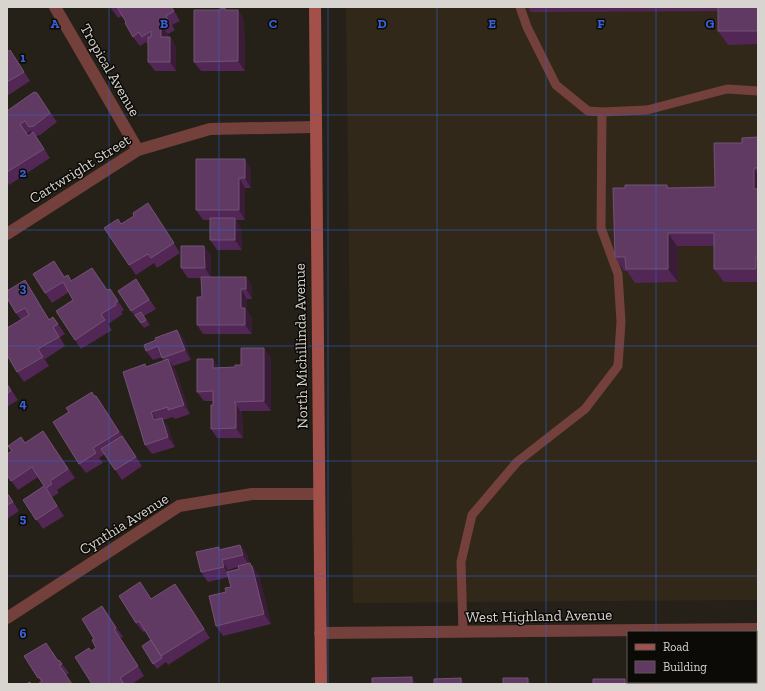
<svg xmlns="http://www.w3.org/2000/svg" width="765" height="691" font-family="'Zilla Slab',serif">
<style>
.built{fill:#31281a}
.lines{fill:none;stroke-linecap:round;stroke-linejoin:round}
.lane{stroke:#74403c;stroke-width:9}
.street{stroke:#74403c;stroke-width:12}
.secondary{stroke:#a25049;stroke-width:12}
.wall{fill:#522756;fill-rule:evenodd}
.shaded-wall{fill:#3a1c38}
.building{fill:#603a63;stroke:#735274}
.grid{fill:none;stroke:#3962d7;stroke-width:1;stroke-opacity:0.55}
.labels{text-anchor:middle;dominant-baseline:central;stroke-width:3;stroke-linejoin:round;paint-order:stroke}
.street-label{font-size:15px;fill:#d8d4cf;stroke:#0c0a07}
.grid-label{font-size:13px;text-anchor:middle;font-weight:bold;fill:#3962d7;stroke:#0c0a07;stroke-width:3;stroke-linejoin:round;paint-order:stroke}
</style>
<rect width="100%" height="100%" fill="#252018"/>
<path class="built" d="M346 7H758V600L353 603Z"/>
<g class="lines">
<path class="lane" d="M602 112 647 110 727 89 758 91
M463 633 461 562 472 515 517 462 585 409 618 366 621 322 618 274 601 228 602 112 588 111 556 85 527 27 520 7"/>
<path class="street" d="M55 7 138 150
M7 234 138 150 210 129 315 127
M7 618 179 506 252 494H319
M320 633 758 629"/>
<path class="secondary" d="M315 7 321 684"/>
</g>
<path class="wall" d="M110 7H172L180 21 172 25 175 30 168 34V37H170L176 47V71H155L148 62V45L146 42 140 46 133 37 126 22 122 16 118 18Z
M528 7H758V44L728 45 718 31V11L531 12Z
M221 10H238L244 20 245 71H201L194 62Z
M7 52 17 60 30 81 7 96Z
M43 102 57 122 40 135 36 136 50 158 9 185 7 181V111ZM31 131 32 133 28 136 27 134Z
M758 137V282H724L714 269V246H677L678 282 635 283 627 271H624L615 257 625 188 667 185 669 188 715 187Z
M251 169V188H245V220H235L241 228 242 250H217L210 240V220H203L196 210Z
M155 213 180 253 157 268 154 263 136 275 129 265 121 224Z
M211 255V277H246L252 286V299H247V311L252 318V334H203L197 325 202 297 201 278H188L181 268Z
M92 268 107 290 116 298 124 310 121 312 123 314 108 324 112 330 81 349 75 340 73 300 69 292 52 303 45 293 60 270 65 277 72 281Z
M143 289 156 309 144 316 150 325 144 328 131 311Z
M31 290 49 319 53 317 65 334 60 337 65 346 45 359 49 366 24 382 17 372 21 320 16 313Z
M177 330 184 340 191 360 173 366 175 369 190 414 175 419 173 417 163 420 168 427 175 447 152 454 145 445 146 367 164 361 162 357 153 360 146 351 156 340Z
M271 357V411H241L242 414 243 438H217L211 429 213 401H204L197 392 213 359 219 368 235 367 241 365Z
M7 383 18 400 7 407Z
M94 396H96L103 405 142 466 122 480 105 454 99 458 103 463 86 473 79 464Z
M43 431 75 478 57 490 59 493 52 497 64 516 43 529 23 500 44 486 38 477 18 490 7 475 25 443Z
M7 492 19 511 7 519Z
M240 545 247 554 249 563H250L252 566 259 575 271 624 223 636 216 626 226 592 231 587 229 577 208 582 201 572 221 549ZM238 567 239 569 229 571 228 570Z
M147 592 151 599 182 593 210 638 168 665 166 662 157 669 153 664 151 640 145 631 143 632 136 623Z
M109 615 123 637 121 638 144 676 132 684H92L96 648 94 639Z
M53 652 58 661 59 660 69 673 66 675 41 682 24 656Z"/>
<path class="shaded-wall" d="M238 10 244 20 245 71 238 61Z
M161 25 168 34V47L161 37Z
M170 37 176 47V71L170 62Z
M245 159 251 169V188L245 178Z
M754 168 758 174V194L754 189Z
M239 178 245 188V220L239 210Z
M235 218 241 228 242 250 235 240Z
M668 233 677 246 678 282 668 269Z
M204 246 211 255V278L205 268Z
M756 257 758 260V272L756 269Z
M246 277 252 286V299L246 289Z
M241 289 247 299V311L252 318V334L245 325 241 308Z
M177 330 184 340 191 360 185 350Z
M264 348 271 357V411L264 401Z
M38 349 45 359 49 366 43 357Z
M168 359 175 369 190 414 184 405Z
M213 359 219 368H213Z
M7 383 18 400 7 384Z
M96 396 103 405 126 442 119 432Z
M236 404 242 414 243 438 236 428Z
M151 412 158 422 154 420Z
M162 418 168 427 175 447 168 437Z
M122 436 129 445 142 466Z
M46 488 52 497 64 516 57 506Z
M7 492 19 511 7 493Z
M240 545 247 554 249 565 243 555Z
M222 560 228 570 230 577 224 567Z
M250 563 259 575 271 624 264 614Z
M175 584 182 593 210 638 204 629Z
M102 606 109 615 123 637 116 628Z
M114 629 121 638 144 676 138 666Z
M412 677 417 684H412Z
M461 678 465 684H461Z
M528 678 532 684H528Z
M625 679 628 684H625Z"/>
<path class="building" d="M117 7H171L174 11 166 16 168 20 161 25V37H170V62H148V37H151V31L142 37 139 32 133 37 125 23 126 22Z
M718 7H758V31H718Z
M221 8H225V10H238V61L194 62V10H221Z
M10 50 24 72 7 82V52Z
M34 92 37 93 50 113 34 126 29 127 25 121 20 124 28 136 33 132 44 149 7 172V111Z
M758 137V168H754V189H758V257H756V269H714V233H668V269H626L625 257H615L613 188H625V185H667V188L715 187 714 143H742V138Z
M196 159H245V178H239V210H196Z
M148 203 174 243 151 258 148 254 129 265 104 228 118 219 121 224 134 216 133 213Z
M210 218H235V240H210Z
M181 246H204L205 268H181Z
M54 261 64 277 68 275 71 281 92 268 107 290 110 289 118 301 115 303 116 305 101 314 105 320 75 340 56 311 73 300 63 282 45 293 33 274Z
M201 277H246V289H241V308H245V325H197V297H202Z
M136 279 149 300 131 311 118 291Z
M25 280 49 320 53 317 58 324 53 327 59 337 38 349 43 357 17 372 7 355V328L29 315 25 308 16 313 7 298V291Z
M141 312 146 320 141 323 135 315Z
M177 330 185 350 162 358 158 346 146 351 144 345 156 340 155 338Z
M241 348H264V401L234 402 236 404V428L211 429V405H213V391L197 392V359H213V368L235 367V365H241Z
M168 359 184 405 168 410V407L151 412 154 420 162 418 168 437 145 445 123 372 145 364 146 367Z
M7 384 11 391 7 393Z
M92 392 94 396H96L119 432 93 448 96 453 79 464 53 422 69 412 66 408Z
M43 431 68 469 50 481 52 484 46 488 57 506 36 520 23 500 44 486 32 467 11 481 7 475V454L12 451 8 446 21 437 25 443Z
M122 436 136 457 115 470 101 449Z
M7 493 13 502 7 505Z
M240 545 243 555 222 560 224 567 201 572 196 552 219 547V550Z
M250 563 251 566H252L264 614 216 626 209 596 226 592 225 588 231 587 227 572 239 569 238 566Z
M140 582 151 599 175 584 204 629 161 656 139 621 136 623 119 596Z
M102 606 116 628 114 629 138 666 120 678 124 684H92L75 657 89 648 91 651 96 648 92 640 94 639 82 619Z
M151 640 162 658 153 664 142 646Z
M46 643 58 661 59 660 62 664 59 665 72 684H38L42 681 39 677 38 678 24 656Z
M412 677V684H372V678Z
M461 678V684H434V679Z
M503 678H528V684H503Z
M593 679H625V684H593Z
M30 682 31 684H26Z
M633 682H658V684H633Z
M726 682H754V684H727Z"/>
<path class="grid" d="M109 7V684M219 7V684M328 7V684M437 7V684M546 7V684M656 7V632M7 115H758M7 230H758M7 346H758M7 461H758M7 576H758M656 682V684"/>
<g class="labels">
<g class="street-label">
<text transform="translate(110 70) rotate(60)">Tropical Avenue</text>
<text transform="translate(80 169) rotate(-32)">Cartwright Street</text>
<text transform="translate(301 346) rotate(-91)">North Michillinda Avenue</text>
<text transform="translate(124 524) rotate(-32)">Cynthia Avenue</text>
<text transform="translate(539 616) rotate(-1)">West Highland Avenue</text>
</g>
</g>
<g class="grid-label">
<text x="55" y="28">A</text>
<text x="164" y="28">B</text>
<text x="273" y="28">C</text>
<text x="382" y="28">D</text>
<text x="492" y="28">E</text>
<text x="601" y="28">F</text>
<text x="710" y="28">G</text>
<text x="23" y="62">1</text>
<text x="23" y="177">2</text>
<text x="23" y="292">3</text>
<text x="23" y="408">4</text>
<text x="23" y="523">5</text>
<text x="23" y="638">6</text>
</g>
<rect width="765" height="691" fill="none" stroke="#d8d4cf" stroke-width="16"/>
<rect x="627" y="631" width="130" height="52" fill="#0c0a07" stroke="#5e5b57"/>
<rect x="635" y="644" width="20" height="6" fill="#a25049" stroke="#5e5b57"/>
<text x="663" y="651" font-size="12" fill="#d8d4cf">Road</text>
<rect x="635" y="661" width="20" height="12" fill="#603a63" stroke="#5e5b57"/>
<text x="663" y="671" font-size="12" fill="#d8d4cf">Building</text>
</svg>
